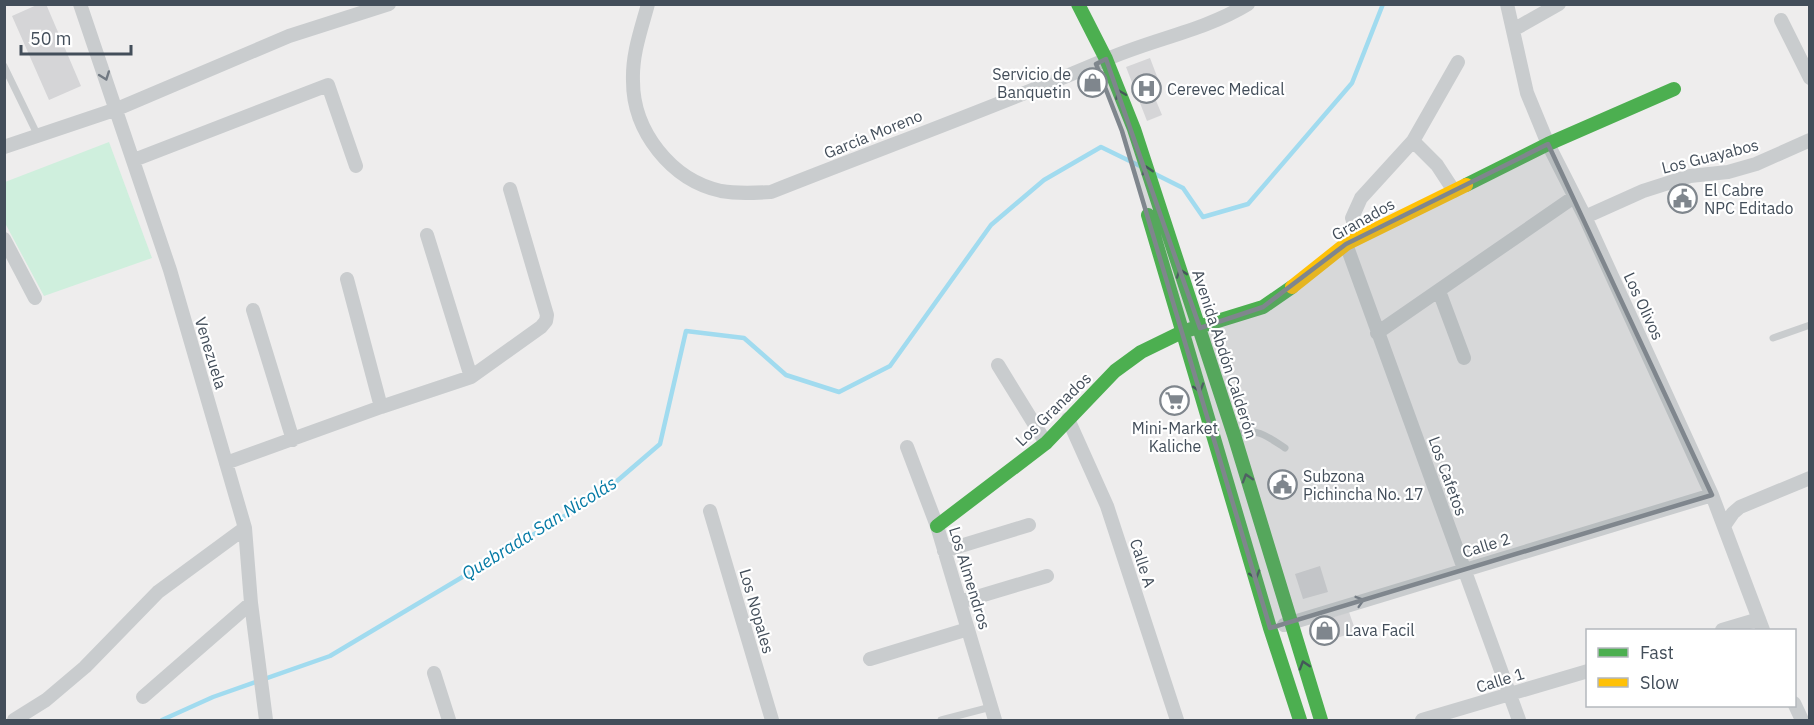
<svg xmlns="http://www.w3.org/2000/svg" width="1814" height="725" font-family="'IBM Plex Sans',sans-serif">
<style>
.green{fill:#cfefdd}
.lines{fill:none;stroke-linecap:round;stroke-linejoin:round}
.stream{stroke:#a1dbef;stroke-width:4.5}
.building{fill:#d5d5d7}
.lane{stroke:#c9ccce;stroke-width:7}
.street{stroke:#c9ccce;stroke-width:14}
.fast{stroke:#4caf50;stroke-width:14}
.slow{stroke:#ffc107;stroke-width:14}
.oneway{stroke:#727a83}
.oneway2{stroke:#445859}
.marked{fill:#7f868d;fill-opacity:0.2;stroke:#7f868d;stroke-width:4.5;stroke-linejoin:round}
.labels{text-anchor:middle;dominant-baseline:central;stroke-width:4.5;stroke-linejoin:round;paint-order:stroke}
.poi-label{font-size:16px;fill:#434e5a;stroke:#fff;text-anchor:start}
.street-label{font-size:16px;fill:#434e5a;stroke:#fff}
.water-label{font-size:18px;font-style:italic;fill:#057aa5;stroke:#fff}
</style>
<rect width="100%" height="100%" fill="#eeeded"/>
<path class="green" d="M109 142 152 258 44 296 5 223V182Z"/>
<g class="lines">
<path class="stream" d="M1155 174 1183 188 1203 217 1248 204 1352 83 1383 4
M162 720 213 697 330 656 603 493 660 444 686 331 744 338 786 375 839 392 890 366 991 225 1044 180 1101 147 1140 166"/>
</g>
<path class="building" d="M39 4H46L81 86 49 100 12 16Z
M1150 58 1161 87 1152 91 1162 115 1147 121 1126 67Z
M1094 78 1097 84 1089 87 1087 81Z
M1179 387 1187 407 1172 413 1164 393Z
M1320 566 1328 592 1303 599 1295 574Z
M1349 612 1356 632 1320 643 1314 623Z"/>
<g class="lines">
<path class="lane" d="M4 66 38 136
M1773 338 1810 325
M1237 434C1255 426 1270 438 1285 448
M941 720 991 707"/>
<path class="street" d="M80 4 170 270 245 528 251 603 266 720
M648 4C641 30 632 54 633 81 633 131 671 180 721 191 738 194 754 193 771 192 882 148 995 107 1105 60 1152 39 1204 31 1248 4
M1507 4 1527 93 1548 144 1585 217 1712 495 1763 630
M1781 20 1810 78
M1513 30 1559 4
M1413 141 1437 165 1454 191
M4 147 117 109 289 36 389 4
M134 160 328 85 356 166
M1585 217 1643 191 1690 176 1728 172 1756 164 1810 140
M427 235 471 377
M1358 237 1352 218 1361 198 1413 141 1458 62
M4 239 35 298
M1346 244 1519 720
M347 279 381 407
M1439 291 1464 358
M253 310 293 440
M1377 333 1574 197
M998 365 1046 443
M1068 419 1107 506 1177 720
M907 447 937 526 995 720
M226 463 381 407 471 377 541 327 546 321 547 315 510 189
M710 511 772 720
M1724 526 1733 513 1740 507 1810 478
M944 551 1029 525
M960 602 1047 576
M1284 625 1712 495
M1722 630 1759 619
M870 659 968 629
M434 673 449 720
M143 697 251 603
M1794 703 1802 720
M14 720 46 700 85 667 158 592 245 528
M1422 720 1588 671"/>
<path class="fast" d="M1078 4 1106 59 1134 129 1234 435 1321 720
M1466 185 1548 144 1674 89
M1148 215 1270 628 1300 720
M937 526 1046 443 1115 371 1141 352 1182 332 1263 307 1292 287"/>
<path class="slow" d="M1292 287 1346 244 1466 185"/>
</g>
<defs><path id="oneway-chevron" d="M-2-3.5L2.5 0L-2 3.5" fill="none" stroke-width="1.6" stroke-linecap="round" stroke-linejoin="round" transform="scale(1.5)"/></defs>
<g class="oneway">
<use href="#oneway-chevron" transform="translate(105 76) rotate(70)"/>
<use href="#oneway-chevron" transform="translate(1360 601) rotate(-17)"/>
</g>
<g class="oneway2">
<use href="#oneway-chevron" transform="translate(1120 94) rotate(-112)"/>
<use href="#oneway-chevron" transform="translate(1147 170) rotate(-107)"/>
<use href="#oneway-chevron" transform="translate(1181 273) rotate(-109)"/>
<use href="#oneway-chevron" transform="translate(1199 388) rotate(73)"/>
<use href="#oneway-chevron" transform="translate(1247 478) rotate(-107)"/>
<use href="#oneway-chevron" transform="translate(1255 575) rotate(73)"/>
<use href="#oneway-chevron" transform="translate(1304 665) rotate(-107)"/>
</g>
<path class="marked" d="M1106 59 1200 328 1263 307 1346 244 1548 144 1712 495 1270 628 1122 131 1096 64Z"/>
<defs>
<symbol id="shop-ring" viewBox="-11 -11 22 22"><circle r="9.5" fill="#fff" stroke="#7f868d" stroke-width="1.5"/><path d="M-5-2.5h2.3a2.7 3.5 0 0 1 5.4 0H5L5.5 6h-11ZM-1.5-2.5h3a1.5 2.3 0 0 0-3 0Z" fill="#7f868d"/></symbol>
<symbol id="hospital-ring" viewBox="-11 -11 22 22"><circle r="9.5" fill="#fff" stroke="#7f868d" stroke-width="1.5"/><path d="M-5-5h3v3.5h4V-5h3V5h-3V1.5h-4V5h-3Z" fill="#7f868d"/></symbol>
<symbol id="civic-ring" viewBox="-11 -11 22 22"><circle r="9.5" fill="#fff" stroke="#7f868d" stroke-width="1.5"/><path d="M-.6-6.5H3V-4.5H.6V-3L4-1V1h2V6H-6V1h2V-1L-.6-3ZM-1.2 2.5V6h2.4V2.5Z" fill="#7f868d"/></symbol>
<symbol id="supermarket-ring" viewBox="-11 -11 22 22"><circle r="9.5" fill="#fff" stroke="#7f868d" stroke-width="1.5"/><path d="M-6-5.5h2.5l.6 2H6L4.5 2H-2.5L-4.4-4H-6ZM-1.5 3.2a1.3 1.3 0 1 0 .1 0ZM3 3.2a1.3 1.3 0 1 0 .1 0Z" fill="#7f868d"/></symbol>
</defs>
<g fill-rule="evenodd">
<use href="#shop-ring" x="1076" y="66" width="33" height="33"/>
<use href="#hospital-ring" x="1130" y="72" width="33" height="33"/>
<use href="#civic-ring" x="1666" y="182" width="33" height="33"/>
<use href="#supermarket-ring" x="1158" y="384" width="33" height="33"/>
<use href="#civic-ring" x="1266" y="468" width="33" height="33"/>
<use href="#shop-ring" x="1308" y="614" width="33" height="33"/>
</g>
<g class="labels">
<g class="poi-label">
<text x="1071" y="74" text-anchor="end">Servicio de<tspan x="1071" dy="18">Banquetin</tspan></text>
<text x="1167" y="89">Cerevec Medical</text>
<text x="1704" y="190">El Cabre<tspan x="1704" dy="18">NPC Editado</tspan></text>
<text x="1175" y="428" text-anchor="middle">Mini-Market<tspan x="1175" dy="18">Kaliche</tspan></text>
<text x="1303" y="476">Subzona<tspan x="1303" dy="18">Pichincha No. 17</tspan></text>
<text x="1345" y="630">Lava Facil</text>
</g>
<g class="street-label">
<text transform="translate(873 134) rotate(-22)">García Moreno</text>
<text transform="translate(1710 156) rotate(-14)">Los Guayabos</text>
<text transform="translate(1363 219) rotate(-29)">Granados</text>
<text transform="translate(1644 306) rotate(65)">Los Olivos</text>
<text transform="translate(211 353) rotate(73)">Venezuela</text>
<text transform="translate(1225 354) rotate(72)">Avenida Abdón Calderón</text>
<text transform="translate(1053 409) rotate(-44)">Los Granados</text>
<text transform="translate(1448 476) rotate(70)">Los Cafetos</text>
<text transform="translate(1486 545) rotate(-17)">Calle 2</text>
<text transform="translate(1143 563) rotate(72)">Calle A</text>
<text transform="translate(970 578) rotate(73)">Los Almendros</text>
<text transform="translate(757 611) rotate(74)">Los Nopales</text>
<text transform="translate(1500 680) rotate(-17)">Calle 1</text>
</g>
<g class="water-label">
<text transform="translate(539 528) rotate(-32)">Quebrada San Nicolás</text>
</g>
</g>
<rect width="1814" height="725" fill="none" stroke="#434e5a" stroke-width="12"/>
<rect x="1586" y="629" width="210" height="78" fill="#ffffff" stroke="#b4b8bd" stroke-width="1.5"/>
<rect x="1598" y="648" width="30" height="9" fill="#4caf50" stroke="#b4b8bd" stroke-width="1.5"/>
<text x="1640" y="659" font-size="18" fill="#434e5a">Fast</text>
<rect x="1598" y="678" width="30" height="9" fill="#ffc107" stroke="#b4b8bd" stroke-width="1.5"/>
<text x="1640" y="689" font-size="18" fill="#434e5a">Slow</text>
<path d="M21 45v9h110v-9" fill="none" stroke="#434e5a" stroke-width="3"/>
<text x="30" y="45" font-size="18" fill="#434e5a" stroke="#ffffff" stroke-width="4.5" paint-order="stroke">50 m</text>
</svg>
